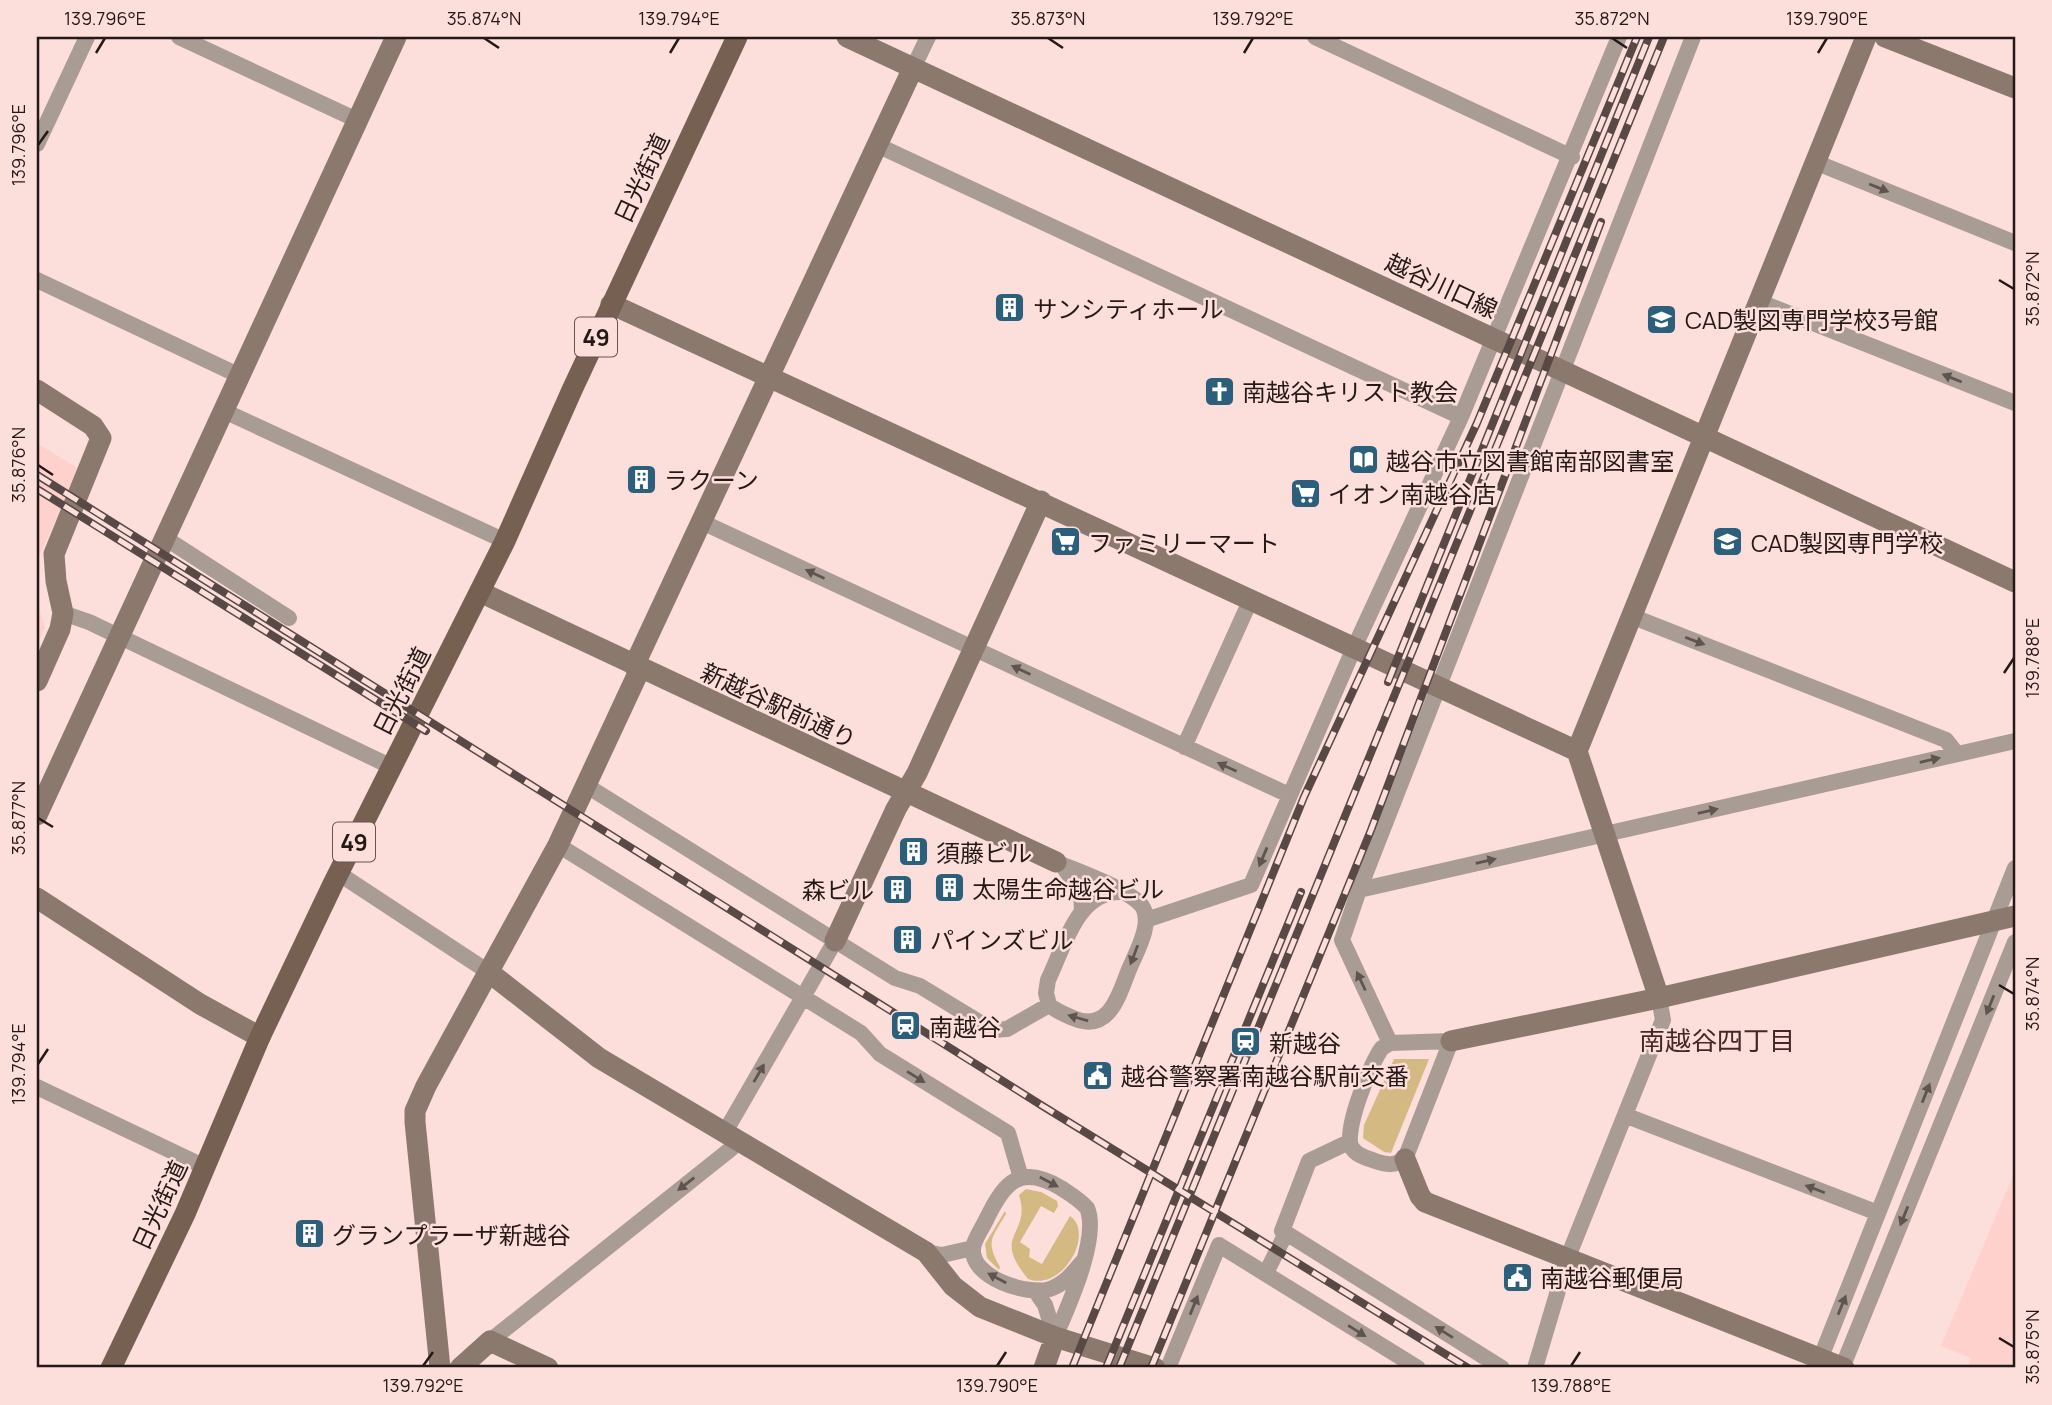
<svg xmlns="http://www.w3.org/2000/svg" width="2052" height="1405" font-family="Manrope,'Noto Sans JP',sans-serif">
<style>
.built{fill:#fed1cd}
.green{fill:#d5b983}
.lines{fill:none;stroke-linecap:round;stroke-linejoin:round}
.street{stroke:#a99c95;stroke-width:16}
.secondary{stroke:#8b796e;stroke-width:21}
.primary{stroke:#756052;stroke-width:21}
.rail-casing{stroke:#584846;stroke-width:8}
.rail{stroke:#fcdedb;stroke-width:5;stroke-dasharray:16;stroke-linecap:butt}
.oneway{fill:#605450}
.ticks{fill:none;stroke:#251918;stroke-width:2.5}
.labels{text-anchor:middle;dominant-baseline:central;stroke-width:5;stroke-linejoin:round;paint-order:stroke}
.shield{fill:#fcdedb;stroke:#665452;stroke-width:2}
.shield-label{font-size:23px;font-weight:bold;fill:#251918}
.street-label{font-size:24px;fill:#251918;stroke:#fcdedb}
.poi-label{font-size:24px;fill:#251918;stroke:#fcdedb;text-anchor:start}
.neighbourhood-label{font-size:26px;fill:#442827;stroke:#fcdedb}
.neatline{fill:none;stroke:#251918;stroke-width:2.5}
.ticks-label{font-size:18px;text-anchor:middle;fill:#251918}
</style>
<rect width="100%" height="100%" fill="#fcdedb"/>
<path class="built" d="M37 443 79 469 37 561Z
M37 602 45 627 37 646Z
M2015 1171V1368H1968L1971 1358 1941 1346Z"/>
<path class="green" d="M1394 1059H1429L1391 1153 1384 1152 1363 1138 1364 1125Z
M1026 1189 1041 1192 1057 1201 1058 1206 1054 1213 1041 1206 1020 1242 1030 1249 1029 1257 1042 1264 1070 1216C1095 1233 1063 1292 1028 1279 990 1233 1032 1236 1019 1195Z
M1005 1211 1006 1214C992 1238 985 1241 1000 1267L999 1270 987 1258 985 1244Z"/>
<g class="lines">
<path class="street" d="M179 37 357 120
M1315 37 1572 157
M913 68 928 37
M37 144 87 37
M879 146 1461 417
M1815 162 2015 243
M37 280 238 375
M1760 302 2015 403
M222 410 505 541
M702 522 1289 795
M165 538 289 618
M63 613 89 622 392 767
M1631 616 1946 740 1957 754
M1184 747 1251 599
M587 786 895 978 920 986 992 1030 1007 1029 1049 1005
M558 845 803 997 835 941
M1056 862C1077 871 1129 889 1142 906 1154 923 1135 954 1128 972 1118 998 1108 1033 1073 1018 1064 1014 1056 1011 1049 1005L1046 993 1048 980C1064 947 1077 892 1120 892
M1064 868 1081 892 1082 911
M338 873 490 973
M1359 890 1693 37
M1146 920 1251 885 1354 648 1461 417 1619 37
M1451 1041 1405 1159C1395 1166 1387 1165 1375 1161 1367 1158 1357 1156 1352 1148 1342 1133 1371 1062 1382 1048L1390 1043Z
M1390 1043 1342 940 1359 890 2015 741
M37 1087 205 1167
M1627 1116 1878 1213
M725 1132 803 997 861 1033 880 1054 1008 1133 1021 1178
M1286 1233 1502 1368
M926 1252 942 1255 973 1248
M1266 1273 1286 1233 1282 1231 1309 1161 1349 1142
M1036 1292 1045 1305 1055 1337
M1055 1337C1068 1307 1100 1237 1087 1208 1079 1199 1070 1194 1061 1188 1021 1164 1005 1181 987 1218 983 1227 974 1239 973 1248 970 1278 1028 1296 1050 1289 1065 1284 1074 1272 1083 1261
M490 1341 732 1148 738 1140
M1817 1367 2015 868
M1168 1368 1219 1245 1418 1368
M1535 1368 1568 1257 1663 1020 1659 998
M1842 1368 2015 942"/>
<path class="secondary" d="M847 37 2015 582
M1885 37 2015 88
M611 304 1577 751
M37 390 93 426 101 438 54 554 56 581 63 613 60 629 37 681
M480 592 1056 862
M634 666 913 68
M37 815 396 37
M37 898 200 1004 260 1037
M835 941 896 809 917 773 1041 501
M490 973 599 1058 926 1252 953 1286 980 1307 1055 1337 1155 1368
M1659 998 1577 751 1866 37
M1451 1041 1659 998 2015 916
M1405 1159 1420 1196 1425 1202 1844 1368
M440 1368 415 1122V1111L426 1086 558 845 640 669
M460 1368 490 1341 548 1368
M1044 1368 1055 1337"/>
<path class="primary" d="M111 1368 185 1214 260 1037 333 884 505 541 572 390 737 37"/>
<defs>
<path id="rail" d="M37 475 1041 1105 1468 1368
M37 489 426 731
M1388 682 1649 37
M1072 1368 1304 797 1477 423 1637 37
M1106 1368 1301 892
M1119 1368 1664 37
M1151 1368 1371 830 1601 222"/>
</defs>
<use href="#rail" class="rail-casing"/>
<use href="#rail" class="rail"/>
</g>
<defs><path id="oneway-solid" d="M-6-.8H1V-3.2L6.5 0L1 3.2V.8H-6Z" transform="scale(1.75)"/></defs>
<g class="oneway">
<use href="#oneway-solid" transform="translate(1879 188) rotate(22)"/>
<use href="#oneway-solid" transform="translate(1952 378) rotate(-158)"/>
<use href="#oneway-solid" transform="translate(815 574) rotate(-155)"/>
<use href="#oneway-solid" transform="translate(1695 641) rotate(21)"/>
<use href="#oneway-solid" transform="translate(1021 670) rotate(-155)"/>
<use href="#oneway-solid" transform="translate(1930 760) rotate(-13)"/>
<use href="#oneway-solid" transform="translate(1227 767) rotate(-156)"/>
<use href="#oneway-solid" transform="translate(1708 811) rotate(-13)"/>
<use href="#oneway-solid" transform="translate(1263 857) rotate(113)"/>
<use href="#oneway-solid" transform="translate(1486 861) rotate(-13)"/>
<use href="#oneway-solid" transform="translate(1134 955) rotate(111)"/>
<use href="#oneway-solid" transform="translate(1361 981) rotate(-115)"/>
<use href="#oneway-solid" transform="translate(1990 1005) rotate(112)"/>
<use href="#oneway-solid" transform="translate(1078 1018) rotate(-164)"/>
<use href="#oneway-solid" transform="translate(759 1073) rotate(-60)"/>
<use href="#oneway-solid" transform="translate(916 1077) rotate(32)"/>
<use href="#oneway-solid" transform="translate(1926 1093) rotate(-68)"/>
<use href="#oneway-solid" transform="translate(1049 1182) rotate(28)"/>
<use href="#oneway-solid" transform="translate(686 1184) rotate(142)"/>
<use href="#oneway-solid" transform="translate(1815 1189) rotate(-159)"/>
<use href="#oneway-solid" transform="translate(1904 1216) rotate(112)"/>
<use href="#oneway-solid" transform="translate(997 1278) rotate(-152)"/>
<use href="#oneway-solid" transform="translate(1194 1305) rotate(-68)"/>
<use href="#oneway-solid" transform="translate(1842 1305) rotate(-68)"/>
<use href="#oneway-solid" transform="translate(1357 1331) rotate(32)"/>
<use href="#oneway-solid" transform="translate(1444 1332) rotate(-148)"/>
</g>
<path class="ticks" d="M484 38 499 48M1048 38 1063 48M1612 38 1627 48M96 53 105 38M670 53 679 38M1244 53 1253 38M1818 53 1827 38M38 145 48 131M1999 280 2014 289M38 465 53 475M2004 673 2014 658M38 818 53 827M1999 985 2014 994M38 1064 48 1049M1999 1338 2014 1347M423 1366 433 1352M997 1366 1006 1352M1571 1366 1580 1352"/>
<defs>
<symbol id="building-square" viewBox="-11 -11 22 22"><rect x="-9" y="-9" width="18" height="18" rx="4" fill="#2c5f7c" stroke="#fcdedb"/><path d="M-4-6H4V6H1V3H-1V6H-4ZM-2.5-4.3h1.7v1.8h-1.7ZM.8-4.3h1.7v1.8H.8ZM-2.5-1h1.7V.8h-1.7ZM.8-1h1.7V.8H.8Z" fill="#fff"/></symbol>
<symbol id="school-square" viewBox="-11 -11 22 22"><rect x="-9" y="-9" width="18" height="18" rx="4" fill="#2c5f7c" stroke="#fcdedb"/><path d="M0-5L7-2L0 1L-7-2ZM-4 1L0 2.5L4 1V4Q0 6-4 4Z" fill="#fff"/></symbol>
<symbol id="church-square" viewBox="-11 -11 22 22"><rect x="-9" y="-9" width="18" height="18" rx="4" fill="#2c5f7c" stroke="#fcdedb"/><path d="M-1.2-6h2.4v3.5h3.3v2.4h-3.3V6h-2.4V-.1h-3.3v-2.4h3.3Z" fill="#fff"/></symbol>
<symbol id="library-square" viewBox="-11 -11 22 22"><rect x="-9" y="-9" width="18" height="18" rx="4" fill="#2c5f7c" stroke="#fcdedb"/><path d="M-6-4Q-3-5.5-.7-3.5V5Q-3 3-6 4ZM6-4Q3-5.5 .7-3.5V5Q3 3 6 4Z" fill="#fff"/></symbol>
<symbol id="supermarket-square" viewBox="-11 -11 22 22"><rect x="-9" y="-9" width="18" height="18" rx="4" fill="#2c5f7c" stroke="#fcdedb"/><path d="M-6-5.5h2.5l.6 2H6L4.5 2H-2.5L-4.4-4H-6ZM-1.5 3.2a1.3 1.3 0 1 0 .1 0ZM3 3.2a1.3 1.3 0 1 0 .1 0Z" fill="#fff"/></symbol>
<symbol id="station-square" viewBox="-11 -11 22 22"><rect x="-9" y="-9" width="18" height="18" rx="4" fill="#2c5f7c" stroke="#fcdedb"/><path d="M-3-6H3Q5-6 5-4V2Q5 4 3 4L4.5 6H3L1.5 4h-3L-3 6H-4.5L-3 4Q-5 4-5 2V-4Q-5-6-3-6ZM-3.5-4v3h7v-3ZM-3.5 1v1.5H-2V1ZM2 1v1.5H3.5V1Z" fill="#fff"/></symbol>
<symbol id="civic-square" viewBox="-11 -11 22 22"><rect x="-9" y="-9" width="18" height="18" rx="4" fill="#2c5f7c" stroke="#fcdedb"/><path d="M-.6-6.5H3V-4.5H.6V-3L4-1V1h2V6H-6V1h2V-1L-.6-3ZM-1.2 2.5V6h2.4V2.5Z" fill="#fff"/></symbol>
</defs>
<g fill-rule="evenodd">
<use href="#building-square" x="992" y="290" width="35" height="35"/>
<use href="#school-square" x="1644" y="302" width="35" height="35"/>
<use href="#church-square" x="1202" y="374" width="35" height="35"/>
<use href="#library-square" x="1346" y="442" width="35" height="35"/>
<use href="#building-square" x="624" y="462" width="35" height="35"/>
<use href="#supermarket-square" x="1288" y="476" width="35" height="35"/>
<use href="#supermarket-square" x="1048" y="524" width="35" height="35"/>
<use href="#school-square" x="1710" y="524" width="35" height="35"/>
<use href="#building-square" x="896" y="834" width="35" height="35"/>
<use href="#building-square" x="932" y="870" width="35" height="35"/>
<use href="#building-square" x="880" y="872" width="35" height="35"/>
<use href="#building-square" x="890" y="922" width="35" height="35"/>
<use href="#station-square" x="888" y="1008" width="35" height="35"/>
<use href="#station-square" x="1228" y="1024" width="35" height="35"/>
<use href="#civic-square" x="1080" y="1058" width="35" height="35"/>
<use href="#building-square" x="292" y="1216" width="35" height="35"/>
<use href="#civic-square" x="1500" y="1260" width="35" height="35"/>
</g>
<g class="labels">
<g class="shield">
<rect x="575" y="317.5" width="42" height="39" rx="5"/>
<rect x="333" y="822.5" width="42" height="39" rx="5"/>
</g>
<g class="shield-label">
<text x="596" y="337">49</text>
<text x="354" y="842">49</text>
</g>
<g class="street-label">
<text transform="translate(641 178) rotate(-65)">日光街道</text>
<text transform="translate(1442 285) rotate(25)">越谷川口線</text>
<text transform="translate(401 691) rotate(-63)">日光街道</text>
<text transform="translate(779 705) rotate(25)">新越谷駅前通り</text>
<text transform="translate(159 1205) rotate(-65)">日光街道</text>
</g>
<g class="poi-label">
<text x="1033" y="308">サンシティホール</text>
<text x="1685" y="319">CAD製図専門学校3号館</text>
<text x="1242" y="391">南越谷キリスト教会</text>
<text x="1386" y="460">越谷市立図書館南部図書室</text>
<text x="664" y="479">ラクーン</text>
<text x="1328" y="493">イオン南越谷店</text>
<text x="1088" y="542">ファミリーマート</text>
<text x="1751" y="542">CAD製図専門学校</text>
<text x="936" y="852">須藤ビル</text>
<text x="972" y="888">太陽生命越谷ビル</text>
<text x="874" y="889" text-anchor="end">森ビル</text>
<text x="930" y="939">パインズビル</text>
<text x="929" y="1026">南越谷</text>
<text x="1269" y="1042">新越谷</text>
<text x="1121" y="1075">越谷警察署南越谷駅前交番</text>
<text x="332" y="1234">グランプラーザ新越谷</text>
<text x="1540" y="1277">南越谷郵便局</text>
</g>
<g class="neighbourhood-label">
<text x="1717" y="1040">南越谷四丁目</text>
</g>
</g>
<rect width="2052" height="1405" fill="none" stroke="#fcdedb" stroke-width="77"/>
<rect x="38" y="38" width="1976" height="1328" class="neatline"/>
<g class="ticks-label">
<text x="105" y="25">139.796°E</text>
<text x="484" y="25">35.874°N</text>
<text x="679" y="25">139.794°E</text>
<text x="1048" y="25">35.873°N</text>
<text x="1253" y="25">139.792°E</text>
<text x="1612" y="25">35.872°N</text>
<text x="1827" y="25">139.790°E</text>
<text transform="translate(19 145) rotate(-90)" y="6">139.796°E</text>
<text transform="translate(2033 289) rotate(-90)" y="6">35.872°N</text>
<text transform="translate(19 465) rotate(-90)" y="6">35.876°N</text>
<text transform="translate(2033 658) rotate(-90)" y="6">139.788°E</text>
<text transform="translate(19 818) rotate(-90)" y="6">35.877°N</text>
<text transform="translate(2033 994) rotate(-90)" y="6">35.874°N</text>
<text transform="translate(19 1064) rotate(-90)" y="6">139.794°E</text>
<text transform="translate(2033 1347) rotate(-90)" y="6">35.875°N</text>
<text x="423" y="1392">139.792°E</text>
<text x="997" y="1392">139.790°E</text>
<text x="1571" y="1392">139.788°E</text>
</g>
</svg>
